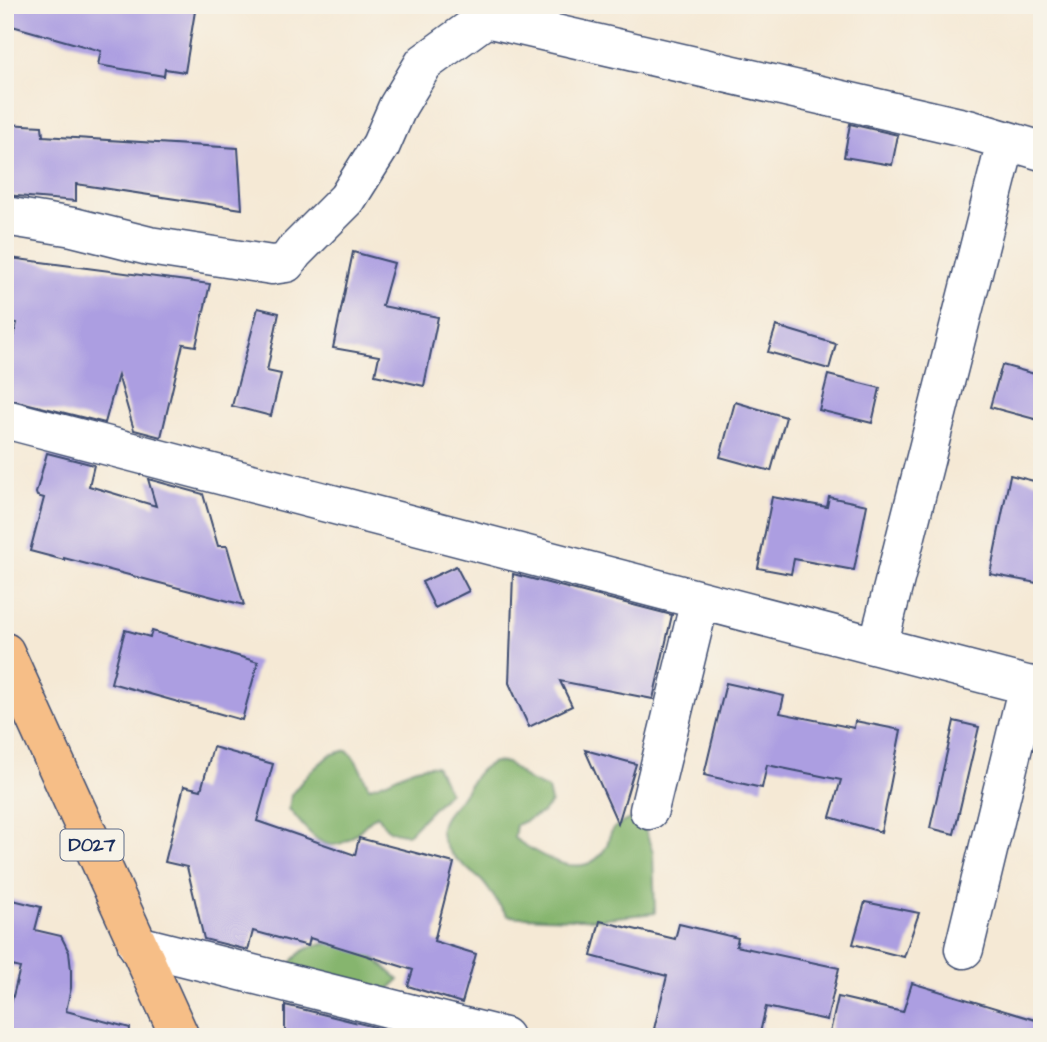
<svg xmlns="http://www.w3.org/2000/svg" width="1047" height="1042" font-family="'Architects Daughter',sans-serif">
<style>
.forest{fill:#86b56e;stroke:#507266;stroke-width:2}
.building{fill:#ac9ee1}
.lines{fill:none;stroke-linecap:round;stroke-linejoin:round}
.minor-casing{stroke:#3c4b70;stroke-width:41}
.major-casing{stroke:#3c4b70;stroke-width:41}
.minor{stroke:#fff;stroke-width:38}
.major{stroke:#f6be87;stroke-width:38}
.labels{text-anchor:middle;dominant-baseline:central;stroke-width:5;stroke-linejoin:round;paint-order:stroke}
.shield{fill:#f7f3e8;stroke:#5d6a87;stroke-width:2}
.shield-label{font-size:19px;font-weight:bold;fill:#1b2f5e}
</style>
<rect width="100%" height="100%" fill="#f7f3e8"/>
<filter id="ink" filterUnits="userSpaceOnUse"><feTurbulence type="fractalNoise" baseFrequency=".0143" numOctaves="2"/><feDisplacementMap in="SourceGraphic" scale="14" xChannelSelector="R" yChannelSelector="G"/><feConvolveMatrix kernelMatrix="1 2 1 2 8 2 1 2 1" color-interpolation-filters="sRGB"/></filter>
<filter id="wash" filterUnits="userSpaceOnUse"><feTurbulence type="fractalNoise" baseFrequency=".00686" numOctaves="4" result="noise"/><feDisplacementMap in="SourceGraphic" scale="28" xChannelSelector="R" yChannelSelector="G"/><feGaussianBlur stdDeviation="1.57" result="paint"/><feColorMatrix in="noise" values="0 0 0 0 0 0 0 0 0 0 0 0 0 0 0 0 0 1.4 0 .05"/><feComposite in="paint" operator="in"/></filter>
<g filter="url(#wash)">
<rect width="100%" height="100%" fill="#f5e9d5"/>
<path class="forest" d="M347 750C359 761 361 773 369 787 393 783 411 763 436 766L449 792 408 834C392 834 385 829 377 815 365 823 358 835 346 841 322 856 303 825 289 809L291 795 308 774 330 755Z
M494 762 507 763 528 780 548 789 551 803 542 813 516 825 514 838C540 856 587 886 607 845 609 842 608 838 610 835 613 826 622 822 631 819L644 826 653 853 655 913 607 918C600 921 521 917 508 916 498 905 492 892 482 881 468 868 438 850 441 827 443 815 455 806 462 796 474 780 475 770 494 762Z
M336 942 364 949 399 980 378 999 289 966C301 947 314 945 336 942Z"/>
<g id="blocks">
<path class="building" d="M5 5H196L185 72 165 69 164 76 98 65 101 51 5 24Z
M5 124 42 126 43 136 238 148 242 209 76 184V201L5 195Z
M850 124 898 135 892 165 844 157Z
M353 252 394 263 382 306 438 317 424 386 375 375 379 356 333 348Z
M10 258 210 284 196 346 183 344 161 437 134 430 118 375 105 423 5 398V370L17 323 5 321V276Z
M258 308 279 313 267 371 281 374 271 416 232 406Z
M776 326 836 344 829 369 768 352Z
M1002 365 1042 376V421L990 407Z
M828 375 880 388 872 423 819 410Z
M735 402 786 417 771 471 720 457Z
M47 453 94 465 89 486 156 506 148 479 203 494 218 546H227L244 605 64 558V560L30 551 44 498 37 496 36 493Z
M1010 475 1042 483V584L990 574Z
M772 497 827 507 829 497 867 505 854 570 794 559 791 574 758 568Z
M456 566 469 591 435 608 422 582Z
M513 574 672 615 653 699 560 681 572 706 529 727 509 683Z
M125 630 150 637 152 631 258 662 242 720 111 683Z
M726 683 784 696 780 713 854 728 855 721 901 730 881 832 830 817 841 780 767 765 762 788 704 775Z
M954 721 979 727 954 834 930 828Z
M213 747 273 764 257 821 355 855 359 838 454 863 434 941 476 954 462 1003 408 986 413 970 310 938 308 946 253 931 248 950 204 939 187 867 165 862 184 786 201 790Z
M585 750 636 764 618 824Z
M5 898 41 907 35 930 61 936 69 952 71 970V988L66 1011 130 1028 129 1037H5V1028L20 968 5 964Z
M865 902 919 913 904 957 853 944Z
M600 921 675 939 679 924 738 938 736 946 839 968 827 1020 766 1007 759 1037H688L654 1029 667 976 591 956Z
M912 983 1042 1022V1037H829L838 997 903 1012Z
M285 1005 383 1029 382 1037H285Z"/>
</g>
</g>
<g filter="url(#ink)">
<use href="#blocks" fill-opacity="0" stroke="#3c4b70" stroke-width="2"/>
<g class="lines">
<defs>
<path id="minor" d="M5 216 73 227 149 246 272 265 286 263 294 252 347 199 381 145 398 106 424 63 486 18 968 129 1042 151
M5 419 1042 689
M878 646 1006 142
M649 810 700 600
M137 945 504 1037
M964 949 1028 685"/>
<path id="major" d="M5 652 180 1037"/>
</defs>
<use href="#minor" class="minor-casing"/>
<use href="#major" class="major-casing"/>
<use href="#minor" class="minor"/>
<use href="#major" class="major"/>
</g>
</g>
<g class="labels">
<rect class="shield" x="60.5" y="829.5" width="63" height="31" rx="5"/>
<g class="shield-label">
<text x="92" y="845">D027</text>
</g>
</g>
<rect width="1047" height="1042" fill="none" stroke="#f7f3e8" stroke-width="28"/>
</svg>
